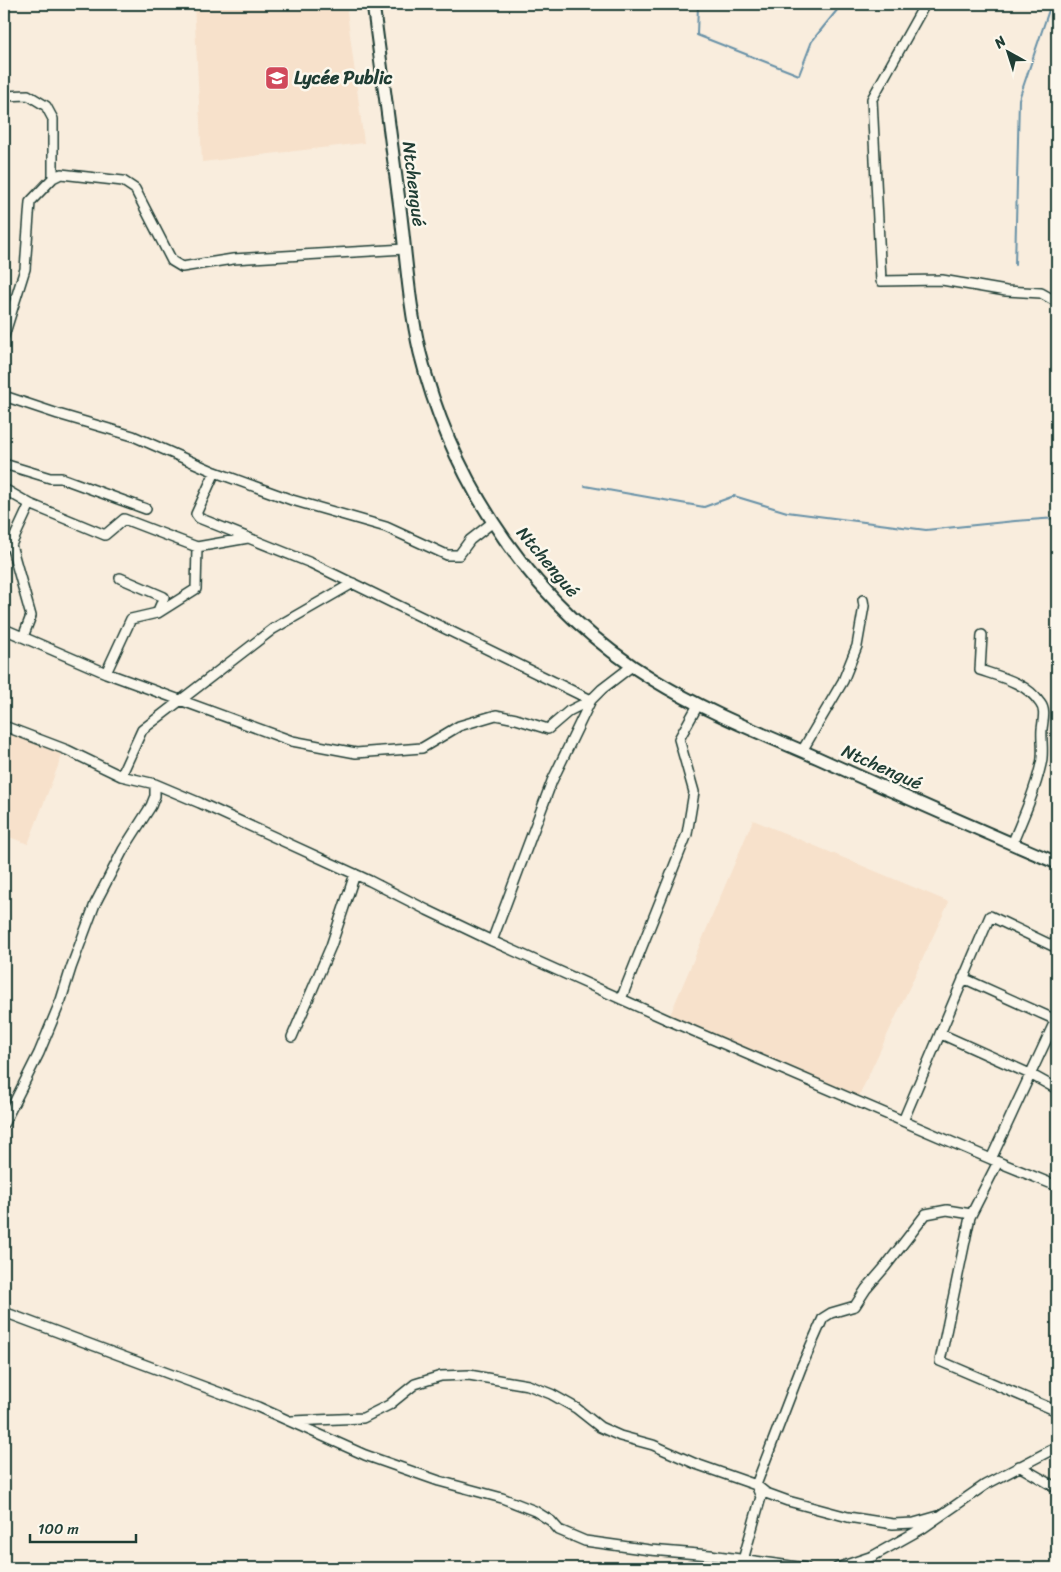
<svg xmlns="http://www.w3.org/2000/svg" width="1061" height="1572" font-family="Sriracha,sans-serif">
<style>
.built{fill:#f7e1cb}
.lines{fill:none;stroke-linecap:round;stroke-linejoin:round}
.stream{stroke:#6791a7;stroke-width:2}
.minor-casing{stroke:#1f3d34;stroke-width:12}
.major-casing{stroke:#1f3d34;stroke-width:15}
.minor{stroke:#fbf7ec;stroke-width:9}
.major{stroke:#fbf7ec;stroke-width:11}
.labels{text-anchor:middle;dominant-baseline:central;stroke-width:5;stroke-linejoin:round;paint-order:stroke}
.poi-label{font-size:18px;font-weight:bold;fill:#1f3d34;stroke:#fbf7ec;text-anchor:start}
.street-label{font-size:18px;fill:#1f3d34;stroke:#fbf7ec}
</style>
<rect width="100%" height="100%" fill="#f9eddd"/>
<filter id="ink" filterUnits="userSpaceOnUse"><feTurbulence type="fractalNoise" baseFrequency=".02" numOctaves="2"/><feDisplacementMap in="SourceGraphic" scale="10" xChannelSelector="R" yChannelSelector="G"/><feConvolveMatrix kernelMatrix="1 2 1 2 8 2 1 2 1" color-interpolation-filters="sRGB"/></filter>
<g filter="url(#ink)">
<path class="built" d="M194 4H346L364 143 202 162Z
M4 730 63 753 28 844 4 835Z
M753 820 949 902 859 1096 670 1015Z"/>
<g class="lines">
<path class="stream" d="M698 4 697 35 799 75 812 41 842 4
M1015 265 1019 99 1051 4
M585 486 704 507 734 496 787 512 926 530 1015 521 1057 518"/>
<defs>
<path id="minor" d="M925 4 872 99 881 281 942 280 1006 291 1041 293 1057 302
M4 96 28 95 46 106 53 119V178
M4 336 25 269 30 202 53 178 61 174 123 181 135 189 172 261 182 267 233 259 405 249
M4 396 58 414 133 436 215 472 292 500 386 527 447 555H459L470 540 493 522
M4 464 50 478H61L146 509
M215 472 196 514 199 518 311 563 591 700
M4 489 30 504 105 535 124 519 197 547 248 538
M158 613 196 589 197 547
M4 629 106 673 292 741 356 753 422 748 459 726 496 715 516 719 548 729 569 711 591 700
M982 635 980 670C1001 677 1027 683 1040 703 1046 710 1043 720 1042 729 1041 740 1044 753 1041 764 1035 791 1023 818 1012 844
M23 637 31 616 11 545 30 504
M106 673 131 619 157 613 164 597 120 578
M4 726 67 750 121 776 155 784 200 803 370 881 427 910 492 941 668 1020 991 1159 1057 1186
M802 751 843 681 857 646 864 606 863 600
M121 776 142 730 273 629 353 583
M492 941 552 781 591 700 602 689 632 666
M963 978 1056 1020
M621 999 687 834 694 792 679 739 698 705
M941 1034 1030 1074 1057 1089
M292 1037 331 946 355 874
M903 1121 990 916 1057 948
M4 1123 39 1053 61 1000 71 968 95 904 123 850 151 806 155 796V784
M991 1159 1057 1017
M998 1162 970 1217 940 1361 1057 1411
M4 1312 258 1407 365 1455 439 1481 502 1498 535 1511 551 1521 559 1530 585 1541 650 1550 710 1555 806 1568
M292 1421 363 1418 389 1405 415 1384 441 1376 469 1375 528 1385 551 1394 576 1408 600 1427 620 1436 653 1445 696 1464 756 1485 766 1493 788 1501 848 1517 893 1524 914 1523 942 1515
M1019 1466 1057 1488
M743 1560 761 1497 756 1485 801 1368 823 1318 831 1313 855 1306 866 1289 885 1267 926 1214 947 1210 971 1214
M837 1568 873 1556 923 1528 985 1485 1057 1447"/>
<path id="major" d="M373 4C382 72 391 140 400 208 406 256 409 306 420 353 453 486 535 608 654 680 706 712 763 734 818 758 898 794 977 829 1057 863"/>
</defs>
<use href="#minor" class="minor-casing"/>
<use href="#major" class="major-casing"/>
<use href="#minor" class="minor"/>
<use href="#major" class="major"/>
</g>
</g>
<defs>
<symbol id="school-square" viewBox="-11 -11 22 22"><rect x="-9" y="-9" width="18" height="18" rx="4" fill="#d1495b" stroke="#fbf7ec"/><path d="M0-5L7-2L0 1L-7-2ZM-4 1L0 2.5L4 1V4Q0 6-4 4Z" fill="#fff"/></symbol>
</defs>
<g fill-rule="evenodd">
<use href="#school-square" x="263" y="64" width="28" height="28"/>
</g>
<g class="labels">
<g class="poi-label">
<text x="294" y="78">Lycée Public</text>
</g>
<g class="street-label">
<text transform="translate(414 184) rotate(83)">Ntchengué</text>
<text transform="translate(548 562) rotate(50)">Ntchengué</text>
<text transform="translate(882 767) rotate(24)">Ntchengué</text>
</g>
</g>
<rect width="1061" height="1572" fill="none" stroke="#fbf7ec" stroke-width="20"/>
<rect x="10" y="10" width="1041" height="1552" fill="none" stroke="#1f3d34" stroke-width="2" filter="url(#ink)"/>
<g transform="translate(1008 52) rotate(321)" stroke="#fbf7ec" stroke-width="4" paint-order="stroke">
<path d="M0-4L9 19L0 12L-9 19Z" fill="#1f3d34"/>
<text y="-8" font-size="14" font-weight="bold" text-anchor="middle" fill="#1f3d34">N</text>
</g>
<path d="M30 1534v8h106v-8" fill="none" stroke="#1f3d34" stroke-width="2.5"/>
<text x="38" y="1534" font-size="15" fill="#1f3d34" stroke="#fbf7ec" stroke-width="4" paint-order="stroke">100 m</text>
</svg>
